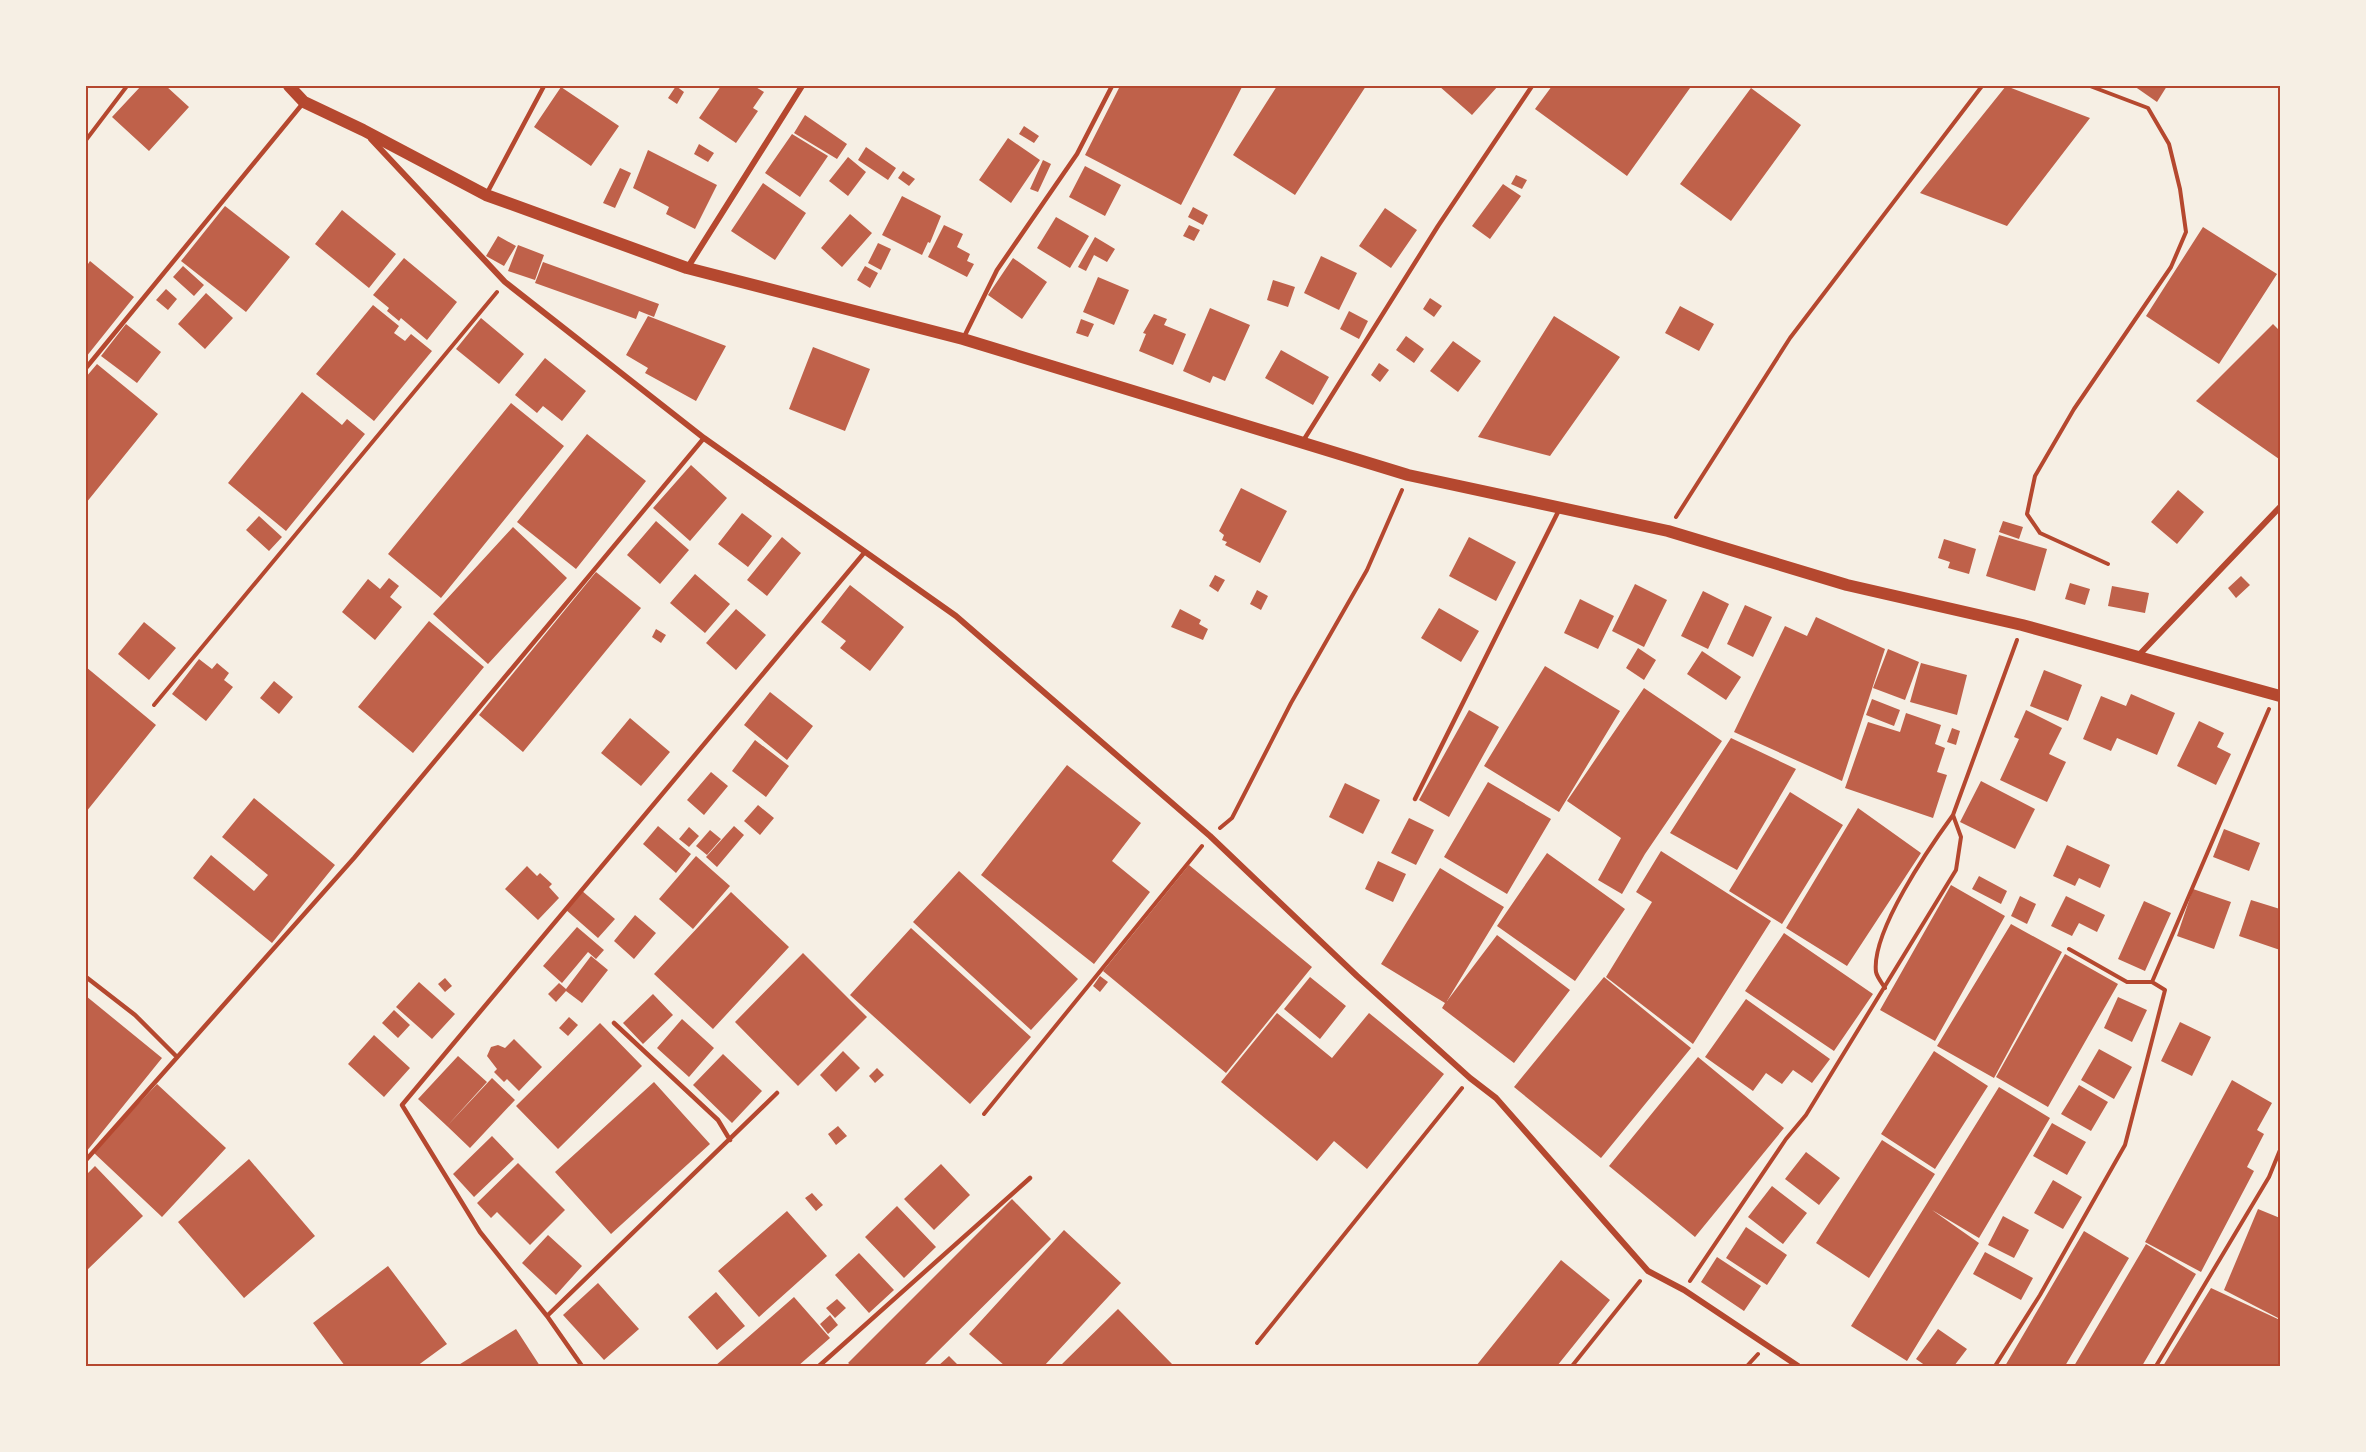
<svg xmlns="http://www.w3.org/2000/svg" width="2366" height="1452" font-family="Rubik,sans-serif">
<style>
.building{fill:#bf614a}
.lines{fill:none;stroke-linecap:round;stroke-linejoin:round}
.path{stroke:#b5482f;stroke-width:4}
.service{stroke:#b5482f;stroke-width:4.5}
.minor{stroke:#b5482f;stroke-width:6}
.secondary{stroke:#b5482f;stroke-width:12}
.neatline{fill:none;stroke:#b5482f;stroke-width:2}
</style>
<rect width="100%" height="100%" fill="#f6efe4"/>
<path class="building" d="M141 86H166L189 107 149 151 112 117Z
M676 86 684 92 677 104 668 98Z
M721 86H754L764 92 753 108 758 111 736 143 699 118Z
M1120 86 1242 87 1181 205 1085 155Z
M1277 86H1366L1295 195 1233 155Z
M1439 86H1498L1472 115Z
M1552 86H1686L1690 88 1627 176 1535 109Z
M2006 86 2090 118 2007 226 1920 193Z
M2134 86H2167L2157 102Z
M561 87 619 126 591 166 534 127Z
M1751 88 1801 125 1731 221 1680 184Z
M805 115 847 144 837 159 794 133Z
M1024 126 1039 136 1034 143 1019 134Z
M792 134 828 156 800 197 765 173Z
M1008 138 1040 160 1011 203 979 180Z
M699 144 714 153 708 162 694 154Z
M866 147 896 168 888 180 858 160Z
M648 150 717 185 695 229 666 214 669 207 633 188Z
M848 157 866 172 848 196 829 181Z
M1043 160 1051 164 1038 192 1030 189Z
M1085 166 1121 185 1105 216 1069 197Z
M620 168 631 173 615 208 603 203Z
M903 171 915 179 909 186 898 178Z
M1516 175 1527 180 1522 189 1511 184Z
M763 183 806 213 775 260 731 231Z
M1503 184 1521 196 1490 239 1472 226Z
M902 196 941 216 930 243 928 242 922 255 882 235Z
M225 206 290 257 246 312 181 261Z
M1193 207 1208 215 1203 225 1188 217Z
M1385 208 1417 230 1391 268 1359 246Z
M342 210 396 254 369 288 315 244Z
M850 214 872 233 842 267 821 248Z
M1056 217 1089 236 1070 268 1037 248Z
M944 225 963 234 957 247 970 254 967 261 974 264 967 277 928 257Z
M1189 225 1200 230 1194 241 1183 236Z
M2203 227 2277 274 2219 364 2146 316Z
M498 236 516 246 504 266 486 256Z
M1095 237 1115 249 1107 262 1094 255 1086 271 1078 267Z
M878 243 891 249 881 270 868 263Z
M518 245 544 255 535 280 508 271Z
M1321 256 1357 273 1339 310 1304 293Z
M404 258 457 302 427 340 401 318 399 321 387 311 389 308 373 295Z
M1013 258 1047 282 1022 319 988 295Z
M90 261 134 297 86 357V267Z
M543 262 659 304 654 317 639 311 636 319 535 283Z
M183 266 204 285 194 296 173 277Z
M865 266 878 273 870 288 857 280Z
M1098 277 1129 290 1114 325 1083 312Z
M1273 280 1295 287 1288 307 1267 300Z
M166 289 177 299 168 310 156 300Z
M206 293 233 318 205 349 178 324Z
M1430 298 1442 306 1434 317 1423 309Z
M373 305 399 326 394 333 405 341 411 334 432 351 374 421 316 374Z
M1680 306 1714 324 1699 351 1665 333Z
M1210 308 1250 325 1225 381 1213 376 1210 383 1183 371Z
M1349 311 1368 321 1359 339 1340 329Z
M1154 314 1167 319 1164 325 1186 334 1173 365 1139 351 1146 334 1143 333Z
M648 316 726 346 696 401 645 373 648 368 626 355Z
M1554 316 1620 357 1550 456 1478 437Z
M481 318 524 354 499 384 456 349Z
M1081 319 1094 324 1088 337 1076 333Z
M126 324 161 352 137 383 101 356Z
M2273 324 2280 331 2279 459 2196 401Z
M1406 336 1424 349 1414 363 1396 350Z
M1453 341 1481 361 1458 392 1430 371Z
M813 347 870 369 845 431 789 409Z
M1281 350 1329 377 1313 405 1265 378Z
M545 358 586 391 562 421 543 406 537 413 515 395Z
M1379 363 1389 370 1380 382 1371 375Z
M97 364 158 414 86 503V377Z
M302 392 342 425 347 419 365 434 286 531 228 483Z
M511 403 564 446 441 598 388 554Z
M587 434 646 481 576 569 517 522Z
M691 465 727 498 690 541 653 508Z
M1241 488 1287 511 1260 563 1225 545 1227 542 1222 540 1224 535 1219 531Z
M2178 490 2204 512 2177 544 2151 522Z
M742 513 772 536 748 567 718 544Z
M259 516 282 537 269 551 246 530Z
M656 521 689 550 660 584 627 555Z
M2003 521 2023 527 2019 539 1999 532Z
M513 527 567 578 488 664 433 614Z
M1999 535 2047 549 2035 591 1986 576Z
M782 537 801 553 767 596 747 580Z
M1469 537 1516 562 1496 601 1449 576Z
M1944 539 1976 549 1969 574 1948 568 1950 562 1938 558Z
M596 572 641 608 523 752 479 715Z
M695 574 730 604 705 633 670 603Z
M1215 575 1225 580 1218 592 1209 586Z
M2241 576 2250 585 2236 598 2228 588Z
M389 578 399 586 390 597 402 607 375 640 342 612 368 579 380 589Z
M2070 583 2090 589 2085 605 2065 599Z
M1635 584 1667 600 1644 647 1612 631Z
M850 585 904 627 870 671 840 648 846 641 821 622Z
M2112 586 2149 593 2145 613 2108 606Z
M1257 590 1268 596 1261 610 1250 604Z
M1703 591 1729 604 1708 649 1681 636Z
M1580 599 1614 616 1598 649 1564 633Z
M1745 605 1772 617 1753 657 1727 644Z
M1439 608 1479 631 1461 662 1421 638Z
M736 609 766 635 736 670 706 643Z
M1180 609 1201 620 1199 624 1208 629 1203 640 1171 627Z
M1816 617 1885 649 1842 781 1734 732 1785 626 1807 636Z
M429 621 484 667 413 753 358 707Z
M144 622 176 648 149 680 118 654Z
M656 629 666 635 661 643 652 637Z
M1638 648 1656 660 1644 680 1626 668Z
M1888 649 1919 662 1905 700 1873 688Z
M1702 651 1741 677 1726 700 1687 674Z
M199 659 212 669 217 663 229 673 224 680 233 687 206 721 172 694Z
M1921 663 1967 675 1957 715 1910 702Z
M1545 666 1620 711 1559 812 1484 766Z
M86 667 156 725 86 812Z
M2044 670 2082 685 2068 721 2030 706Z
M274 681 293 697 279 714 260 698Z
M1644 688 1722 741 1645 854 1622 894 1598 880 1621 838 1567 801Z
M770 692 813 726 787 760 744 725Z
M2131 694 2175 713 2157 755 2117 738 2111 751 2083 739 2101 696 2126 706Z
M1872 699 1900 710 1894 726 1866 715Z
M1469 710 1499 727 1449 817 1419 800Z
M2026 710 2062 728 2049 754 2066 762 2047 802 2000 780 2019 739 2014 737Z
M1906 713 1941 725 1935 744 1945 748 1937 772 1947 775 1933 818 1845 788 1868 722 1900 732Z
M630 718 670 752 641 786 601 753Z
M2199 721 2224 733 2217 747 2231 754 2216 785 2177 766Z
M1952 728 1960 731 1956 745 1947 742Z
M1731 738 1796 769 1737 870 1670 833Z
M755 740 789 766 766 797 732 771Z
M1067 765 1141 823 1112 861 1150 892 1094 964 981 875Z
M711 772 728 786 704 815 687 800Z
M1981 781 2035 809 2015 849 1960 822Z
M1488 782 1551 819 1507 894 1444 857Z
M1345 783 1380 800 1363 834 1329 817Z
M1790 792 1843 825 1782 924 1729 891Z
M254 798 335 865 272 943 193 878 211 855 254 891 268 875 222 837Z
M758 805 774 818 760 835 744 821Z
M1858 808 1921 853 1847 966 1786 928Z
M1409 818 1434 830 1416 865 1391 853Z
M658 826 691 854 676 873 643 844Z
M734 826 744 835 717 867 706 857Z
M689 827 699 836 689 847 679 839Z
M2224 829 2260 843 2249 871 2213 857Z
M710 830 721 839 707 855 696 846Z
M2067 845 2110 865 2100 888 2079 878 2075 886 2053 876Z
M1661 851 1771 921 1693 1044 1606 977 1652 902 1636 892Z
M1547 853 1625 909 1575 981 1497 926Z
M696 856 730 886 693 929 659 899Z
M1378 861 1406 874 1393 902 1365 889Z
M1189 865 1312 967 1226 1073 1103 971Z
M527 866 537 876 540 873 552 884 549 887 559 898 538 920 505 889Z
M1440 868 1504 907 1447 1001 1497 935 1570 990 1514 1063 1442 1008 1445 1003 1381 964Z
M959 871 1078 979 1031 1030 913 922Z
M1979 876 2007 891 2001 904 1972 889Z
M1951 885 2005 916 1935 1041 1880 1010Z
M2193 889 2231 902 2214 949 2177 936Z
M581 890 615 919 598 938 565 909Z
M731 892 789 947 713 1029 654 974Z
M2020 896 2036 904 2027 924 2011 916Z
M2066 896 2105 915 2097 932 2079 923 2072 936 2051 926Z
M2251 900 2280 909V950L2239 936Z
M2144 901 2171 913 2145 971 2118 959Z
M635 915 656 933 634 959 614 941Z
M2011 924 2062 952 1994 1078 1937 1046Z
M577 927 604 950 596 959 588 952 562 983 543 966Z
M911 928 1031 1037 970 1104 850 995Z
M1784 933 1873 994 1834 1051 1745 991Z
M803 953 867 1017 798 1086 735 1022Z
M2065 954 2118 984 2048 1107 1996 1077Z
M591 956 608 970 582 1003 566 991 556 1002 548 994 559 983 566 989Z
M1100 976 1108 982 1100 992 1093 986Z
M1310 977 1346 1006 1320 1039 1284 1009Z
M1604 977 1691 1048 1601 1158 1514 1087Z
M445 978 452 986 445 992 438 984Z
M419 982 455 1014 432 1039 396 1007Z
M653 994 673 1015 643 1044 623 1023Z
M86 996 162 1058 86 1152Z
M2118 997 2147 1010 2132 1042 2104 1028Z
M1746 999 1830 1059 1812 1083 1793 1070 1782 1084 1766 1073 1753 1091 1705 1057Z
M394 1010 410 1025 398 1038 382 1023Z
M1277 1013 1332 1058 1369 1013 1444 1074 1367 1169 1334 1141 1317 1161 1221 1082Z
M569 1017 578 1025 568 1036 559 1028Z
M682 1019 714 1048 689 1077 657 1048Z
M2180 1022 2211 1037 2192 1076 2161 1061Z
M600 1023 642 1066 558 1149 516 1106Z
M374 1035 410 1068 384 1097 348 1064Z
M514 1039 542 1067 519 1091 507 1079 504 1082 494 1072 497 1069 487 1056 491 1047 498 1045 505 1048Z
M2099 1049 2132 1067 2114 1099 2081 1080Z
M843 1051 860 1068 836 1092 820 1075Z
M1934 1051 1988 1086 1935 1169 1881 1134Z
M723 1054 762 1091 732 1123 693 1085Z
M458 1056 487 1082 447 1126 418 1099Z
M1698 1057 1784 1128 1695 1237 1609 1166Z
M877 1068 884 1075 875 1083 869 1076Z
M492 1078 515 1100 470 1148 447 1126Z
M2232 1080 2272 1103 2257 1130 2264 1134 2247 1167 2254 1171 2201 1272 2145 1242Z
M654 1082 710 1144 611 1234 555 1172Z
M157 1084 226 1148 162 1217 93 1152Z
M2079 1085 2108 1102 2091 1131 2061 1114Z
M1999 1087 2050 1118 1979 1238 1932 1210 1979 1243 1907 1361 1851 1326Z
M2052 1123 2086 1142 2067 1175 2033 1156Z
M838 1126 847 1136 836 1145 828 1134Z
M492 1136 514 1159 474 1197 453 1174Z
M1882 1140 1935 1174 1869 1278 1816 1243Z
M1806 1152 1840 1178 1819 1205 1785 1179Z
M249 1159 315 1236 244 1298 178 1222Z
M518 1163 565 1210 530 1245 497 1212 491 1218 477 1203Z
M941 1164 970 1195 934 1230 904 1199Z
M95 1166 143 1216 86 1271V1175Z
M2053 1180 2082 1197 2063 1229 2034 1213Z
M1772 1186 1807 1213 1783 1244 1748 1217Z
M812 1193 823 1205 816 1211 805 1198Z
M1012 1199 1051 1239 923 1366H852L848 1363Z
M897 1206 936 1247 904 1278 865 1237Z
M2258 1209 2280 1218V1319L2224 1290Z
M787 1211 827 1256 759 1317 718 1271Z
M2003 1216 2029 1230 2014 1258 1988 1245Z
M1746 1227 1787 1255 1767 1285 1726 1258Z
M1064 1230 1121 1283 1044 1366H1005L969 1334Z
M2084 1231 2129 1258 2065 1366H2005Z
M548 1235 582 1266 556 1295 522 1263Z
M2146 1244 2196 1274 2142 1366H2074Z
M1985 1252 2033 1278 2021 1300 1973 1274Z
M859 1253 894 1290 869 1313 835 1275Z
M1717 1257 1761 1286 1744 1311 1701 1282Z
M1561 1260 1610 1300 1557 1366H1476Z
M388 1266 447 1344 417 1366H345L313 1323Z
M598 1283 639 1329 604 1360 563 1315Z
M2211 1288 2280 1320 2279 1366H2163Z
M716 1292 745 1326 717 1350 688 1317Z
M794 1297 830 1338 798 1366H715Z
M837 1299 846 1308 835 1318 826 1308Z
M1118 1309 1172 1364 1169 1366H1060Z
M830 1315 838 1325 828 1334 820 1324Z
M516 1329 540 1366H457Z
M1938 1329 1967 1349 1954 1366H1926L1916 1359Z
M949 1356 959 1366H938Z"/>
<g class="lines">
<path class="path" d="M2090 86 2148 108 2169 144 2180 189 2186 232 2171 267 2074 409 2035 476 2027 514 2040 533 2108 564
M86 140 127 86
M1676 517 1790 338 1982 86
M154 705 497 292
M1220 828 1232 818 1291 703 1367 570 1402 490
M2069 949 2127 982H2152
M1885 988C1882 983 1877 977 1876 972 1871 932 1929 848 1953 815
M984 1114 1202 846
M1690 1281 1786 1139 1806 1115 1956 870 1961 837 1953 815 2017 640
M1257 1343 1462 1088
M1572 1366 1640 1281
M1747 1366 1758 1354
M1995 1366 2040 1295 2125 1145 2165 990 2152 982 2269 709
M2156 1366 2269 1177 2280 1150"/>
<path class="service" d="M486 195 544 86
M963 339 997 270 1077 154 1112 86
M86 368 304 102
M1303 441 1438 226 1532 86
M1415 799 1559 510
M86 977 135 1015 177 1057
M614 1023 718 1120 730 1140
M86 1160 354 858 704 438
M547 1316 777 1093
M582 1366 547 1316 480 1232 402 1105 864 553
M819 1366 1030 1178"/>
<path class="minor" d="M371 139 505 282 704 438 956 616 1210 836 1357 976 1470 1078 1496 1098 1648 1271 1684 1290 1798 1366
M688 267 802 86
M2138 656 2280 507"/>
<path class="secondary" d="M289 86 304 102 363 130 486 195 687 268 963 339 1408 475 1668 531 1847 585 2022 625 2280 696"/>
</g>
<rect width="2366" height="1452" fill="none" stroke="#f6efe4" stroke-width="174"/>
<rect x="87" y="87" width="2192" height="1278" class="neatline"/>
</svg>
